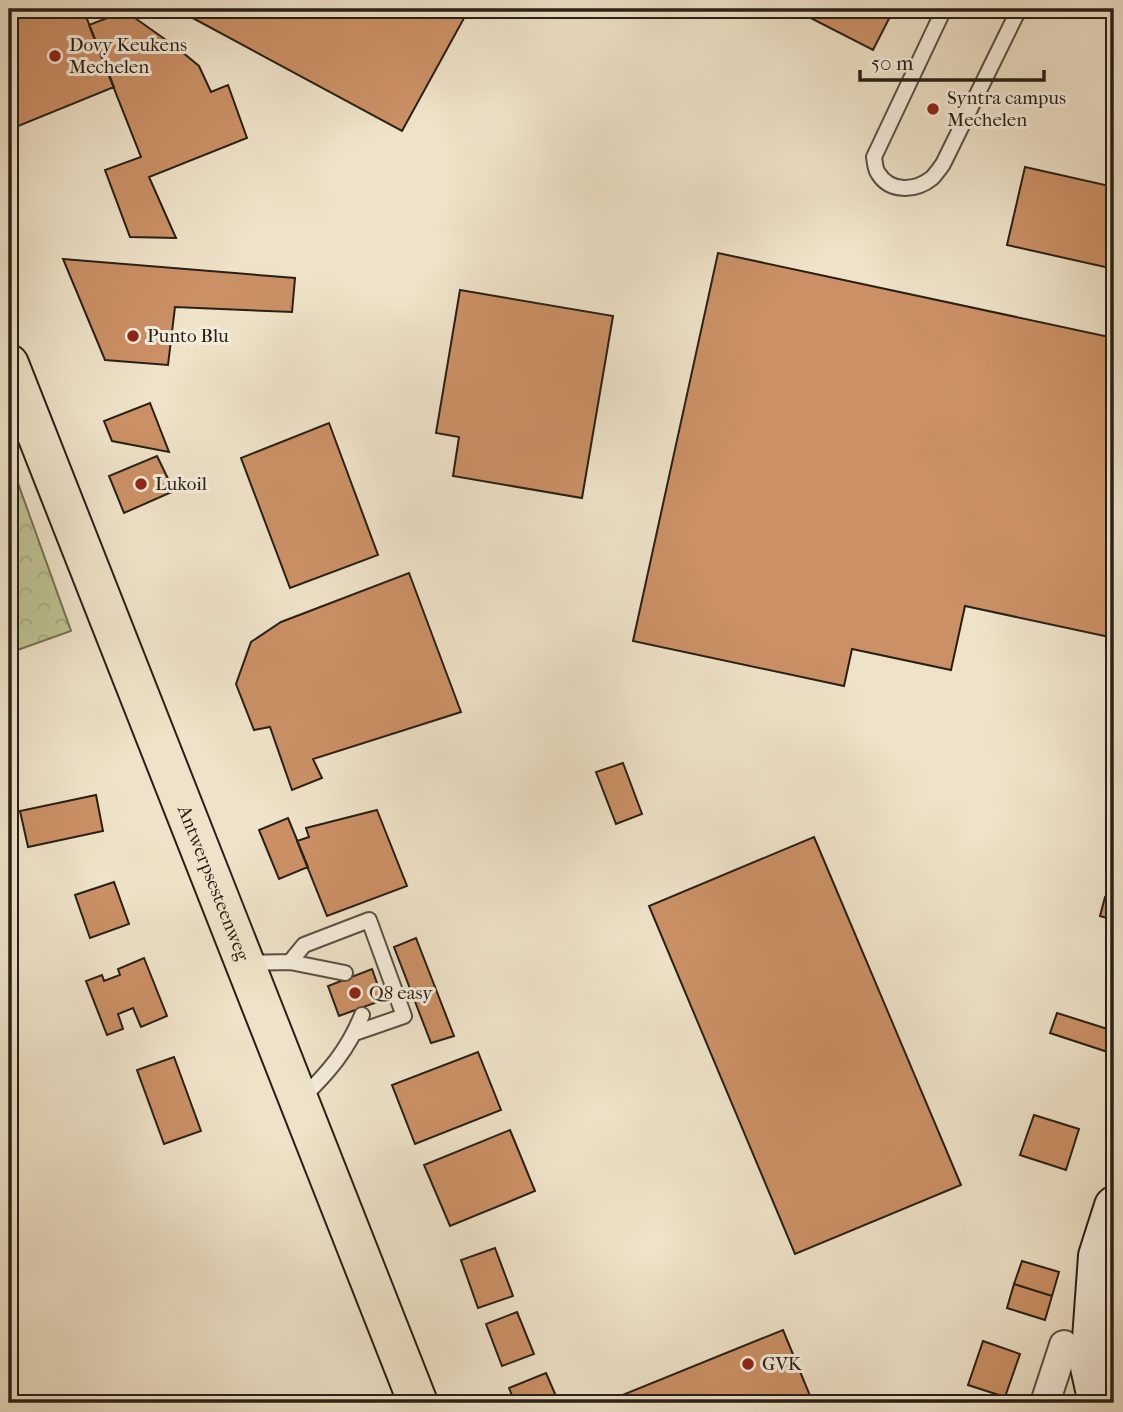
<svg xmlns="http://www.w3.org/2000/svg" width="1123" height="1412" font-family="'IM FELL French Canon',serif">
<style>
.forest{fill:url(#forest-crowns);stroke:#737154;stroke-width:2}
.building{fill:#cb9066;stroke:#282017;stroke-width:2}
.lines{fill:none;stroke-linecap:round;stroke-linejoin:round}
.lane-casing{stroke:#5a5043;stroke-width:18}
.street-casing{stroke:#5a5043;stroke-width:32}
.secondary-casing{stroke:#282017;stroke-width:42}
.primary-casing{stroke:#282017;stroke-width:42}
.lane{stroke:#f4ecdb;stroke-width:14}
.street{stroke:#f4ecdb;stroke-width:28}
.secondary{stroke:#f4ecdb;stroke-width:38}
.primary{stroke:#eee2c8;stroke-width:38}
.poi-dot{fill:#8f2418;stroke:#f4ecdb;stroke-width:2.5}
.labels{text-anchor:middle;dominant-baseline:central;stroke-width:6;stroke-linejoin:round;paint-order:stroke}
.poi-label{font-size:19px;fill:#282017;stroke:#f4ecdb;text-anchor:start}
.street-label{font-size:19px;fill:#282017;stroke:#f4ecdb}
</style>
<defs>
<pattern id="forest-crowns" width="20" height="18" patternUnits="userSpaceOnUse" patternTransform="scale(1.75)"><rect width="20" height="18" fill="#bec292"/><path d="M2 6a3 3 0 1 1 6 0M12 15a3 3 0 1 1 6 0" fill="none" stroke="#a3a67d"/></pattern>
</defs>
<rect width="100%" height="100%" fill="#eee2c8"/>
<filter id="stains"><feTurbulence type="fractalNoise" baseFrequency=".00286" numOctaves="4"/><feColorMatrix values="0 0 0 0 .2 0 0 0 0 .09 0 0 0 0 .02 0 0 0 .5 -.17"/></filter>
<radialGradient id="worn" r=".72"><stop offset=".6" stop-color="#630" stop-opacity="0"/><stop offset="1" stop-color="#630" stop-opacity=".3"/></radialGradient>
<path class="forest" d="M9 458 71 631 9 653Z"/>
<path class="building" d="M9 9H37L39 13 50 9H83L114 87 11 129 9 122Z
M176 9H469L402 131Z
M798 9H894L873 50 797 11Z
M125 11 176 47 199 66 211 92 228 85 247 138 149 177 176 238 130 237 105 170 141 157 89 25Z
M1025 167 1114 187V269L1007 245Z
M718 253 1114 338V638L965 606 951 670 852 649 844 686 633 641Z
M63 259 295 278 292 312 175 307 168 365 105 360Z
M460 290 613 316 582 498 453 476 459 437 436 433Z
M150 403 169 452 112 441 104 421Z
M329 423 378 555 290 588 241 458Z
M157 456 174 491 124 513 109 476Z
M409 573 461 712 313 759 322 778 292 790 270 727 254 730 236 684 251 642 281 622Z
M623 763 642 814 616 824 596 772Z
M96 795 103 831 28 847 20 811Z
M377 810 407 886 327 916 297 841 309 837 306 828Z
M288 818 308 867 279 879 259 830Z
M814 837 961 1185 795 1254 649 906Z
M114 882 129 924 90 938 75 895Z
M1105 897 1114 900V920L1100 916Z
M416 938 454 1036 431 1043 394 947Z
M1114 940V965L1107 963Z
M144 958 167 1016 141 1027 133 1008 118 1014 123 1029 107 1035 86 981 102 975 104 981 120 975 118 969Z
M372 969 383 1000 339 1016 328 986Z
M1057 1013 1114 1031V1054L1050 1033Z
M478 1052 501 1110 415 1144 392 1085Z
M174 1057 201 1131 164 1144 137 1070Z
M1034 1115 1079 1129 1066 1170 1020 1155Z
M510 1130 535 1191 450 1226 424 1165Z
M495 1248 513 1296 478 1308 461 1260Z
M1022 1261 1059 1272 1052 1296 1014 1284Z
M1014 1284 1052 1296 1045 1320 1007 1308Z
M517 1312 534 1354 502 1366 486 1324Z
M783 1330 813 1403H617L615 1398Z
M983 1341 1020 1354 1005 1397 968 1385Z
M546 1373 559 1403H515L509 1388Z"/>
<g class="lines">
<defs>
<path id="lane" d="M944 9 874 157C875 162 875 169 878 173 890 193 916 191 932 178 936 174 940 168 943 164L1019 9
M290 962 304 945 369 920 404 1016 355 1033
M247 963 290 962 345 973
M301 1099C328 1073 348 1050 362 1015"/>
<path id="street" d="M1045 1403 1064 1345"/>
<path id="secondary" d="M1098 1403 1090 1367 1098 1256 1114 1206"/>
<g id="primary">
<path id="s1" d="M9 364 418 1403"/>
</g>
</defs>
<use href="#lane" class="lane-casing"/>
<use href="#street" class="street-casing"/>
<use href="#secondary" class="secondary-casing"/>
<use href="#primary" class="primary-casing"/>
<use href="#lane" class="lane"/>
<use href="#street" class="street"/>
<use href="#secondary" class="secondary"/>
<use href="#primary" class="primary"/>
</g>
<g class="poi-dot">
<circle cx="55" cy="56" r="7"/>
<circle cx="933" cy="109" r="7"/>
<circle cx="133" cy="336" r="7"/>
<circle cx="141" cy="484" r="7"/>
<circle cx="355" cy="993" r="7"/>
<circle cx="748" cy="1364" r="7"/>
</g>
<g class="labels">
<g class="poi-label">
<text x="69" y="45">Dovy Keukens<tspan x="69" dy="22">Mechelen</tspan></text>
<text x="947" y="98">Syntra campus<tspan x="947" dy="22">Mechelen</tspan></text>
<text x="147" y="336">Punto Blu</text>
<text x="155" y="484">Lukoil</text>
<text x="369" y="993">Q8 easy</text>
<text x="762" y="1364">GVK</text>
</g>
<g class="street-label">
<text stroke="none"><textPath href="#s1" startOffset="558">Antwerpsesteenweg</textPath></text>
</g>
</g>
<rect width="1123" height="1412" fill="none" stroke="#eee2c8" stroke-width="35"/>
<rect x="10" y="10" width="1102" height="1391" fill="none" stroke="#282017" stroke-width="3.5"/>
<rect x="18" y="18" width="1088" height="1377" fill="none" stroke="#282017" stroke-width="2"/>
<path d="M860 70v10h184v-10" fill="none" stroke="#282017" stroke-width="3.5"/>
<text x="871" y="70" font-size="21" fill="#282017" stroke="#f4ecdb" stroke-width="5" paint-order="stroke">50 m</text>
<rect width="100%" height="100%" filter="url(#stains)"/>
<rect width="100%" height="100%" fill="url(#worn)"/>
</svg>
